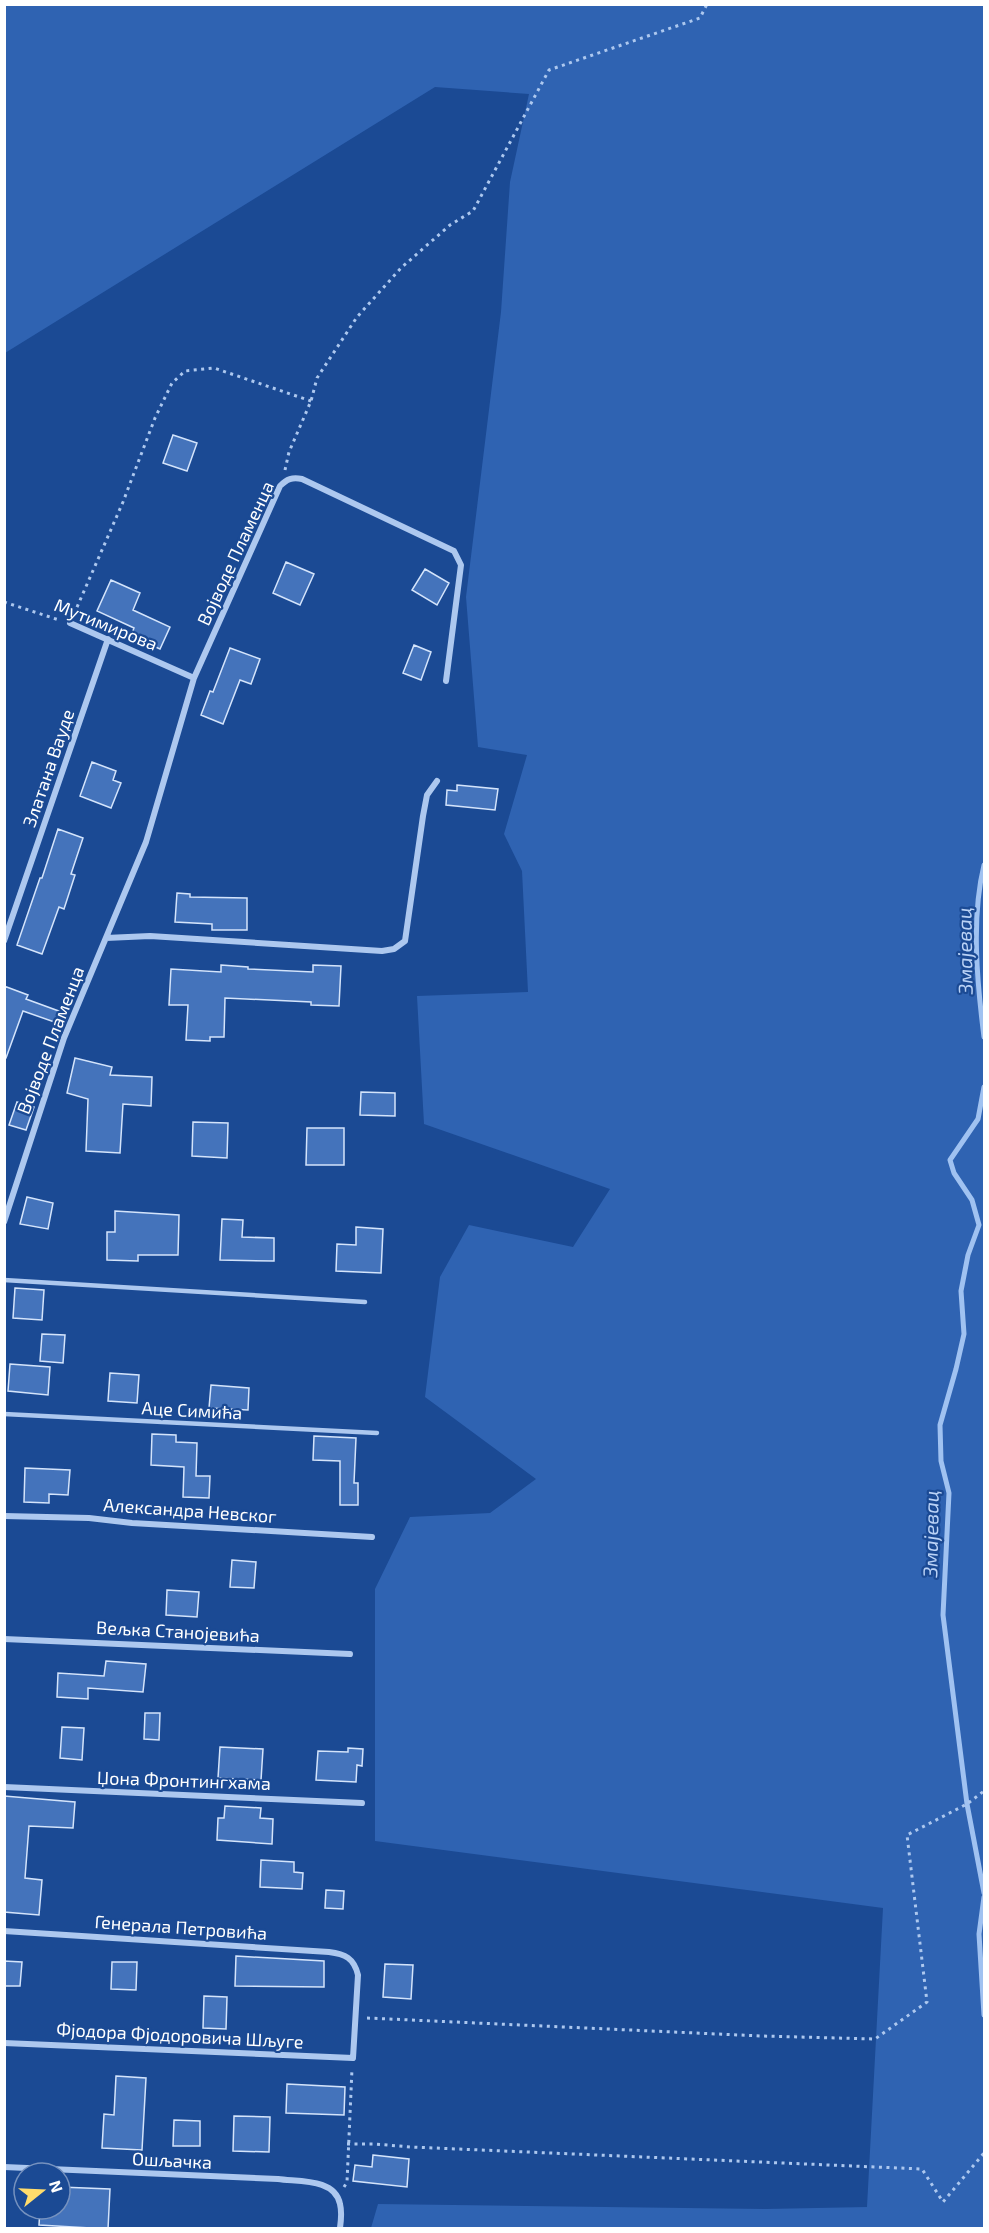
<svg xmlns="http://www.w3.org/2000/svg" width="989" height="2233" font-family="'Exo 2',sans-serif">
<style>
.green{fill:#2f63b2}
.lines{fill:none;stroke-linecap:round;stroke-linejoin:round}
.stream{stroke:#a0c2f1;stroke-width:5}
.building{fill:#4473bb;stroke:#d4e4fb;stroke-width:1.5}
.path{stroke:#adc8ef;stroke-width:3;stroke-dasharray:3 4.5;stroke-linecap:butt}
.service{stroke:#adc8ef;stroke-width:4.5}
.minor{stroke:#adc8ef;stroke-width:6}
.labels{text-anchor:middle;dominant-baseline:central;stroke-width:4.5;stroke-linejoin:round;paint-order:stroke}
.street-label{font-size:18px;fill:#fff;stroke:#1b4a94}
.water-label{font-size:20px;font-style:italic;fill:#bad2f6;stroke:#1b4a94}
</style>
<rect width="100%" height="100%" fill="#1b4a94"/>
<path class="green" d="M5 4 984 5V2228H371L378 2204 766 2209 867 2207 883 1908 375 1841V1589L410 1517 490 1513 536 1479 425 1397 440 1277 469 1225 573 1247 610 1189 424 1124 417 996 528 992 522 871 504 834 527 755 478 747 466 597 501 312 510 182 529 94 435 87 5 353Z"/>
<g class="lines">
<path class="stream" d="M984 865C971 918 977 982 984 1037
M984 1087 978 1119 950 1160 954 1173 972 1200 979 1225 968 1255 961 1291 964 1334 956 1369 940 1425 941 1461 949 1493 943 1615 967 1804 984 1893
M984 1897 979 1934 984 2015"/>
</g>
<path class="building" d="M173 435 197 443 187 471 163 463Z
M286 562 314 574 300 605 273 593Z
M425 569 449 583 437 605 412 590Z
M111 580 140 593 133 610 170 627 160 649 131 636 134 628 97 611Z
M414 645 431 652 421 680 403 673Z
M230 648 260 659 251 684 240 680 223 724 201 715 210 691 213 692Z
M92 762 116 771 113 780 121 783 111 808 80 796Z
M457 785 498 789 495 810 446 805 447 790 457 791Z
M58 829 83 838 71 874 75 875 64 909 59 907 42 954 17 945 40 878H42Z
M177 893 190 894V897L247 898V930H212V924L175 922Z
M221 965 248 967V969L313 972V965L341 966 339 1006 311 1005V1002L225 998 224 1037H210V1041L186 1040 188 1005H169L171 969 221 972Z
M4 986 28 995 26 999 67 1014 63 1025 23 1011 6 1058H4Z
M75 1058 112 1067 110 1075 152 1077 151 1106 123 1104 120 1153 86 1151 88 1099 67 1093Z
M361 1092 395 1093V1116L360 1115Z
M17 1102 34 1107 26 1130 9 1125Z
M193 1122 228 1123 227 1158 192 1156Z
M307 1128H344V1165H306Z
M27 1197 53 1203 48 1229 20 1224Z
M115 1211 179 1215 178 1255H138V1261L107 1260V1232H115Z
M222 1219 243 1220 242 1237 274 1238V1261L220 1260Z
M356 1227 383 1229 381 1273 336 1271 337 1244 356 1245Z
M15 1288 44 1290 42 1320 13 1318Z
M42 1334 65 1335 63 1363 40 1361Z
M10 1364 50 1367 48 1395 8 1391Z
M110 1373 139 1375 137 1403 108 1401Z
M211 1385 249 1388 248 1410 209 1408Z
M152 1434 176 1435V1442L197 1443 196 1476H210L209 1498 183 1497 184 1467 151 1465Z
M314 1436 356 1438 354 1483H358V1505H340V1461L313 1460Z
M25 1468 70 1470 68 1495 49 1494V1503L24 1502Z
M232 1560 256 1562 254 1588 230 1587Z
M167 1590 199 1592 197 1617 166 1615Z
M106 1661 146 1664 143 1692 88 1688V1699L57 1697 58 1673 104 1676Z
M145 1713H160L159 1740 144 1739Z
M62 1727 84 1728 82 1760 60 1758Z
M220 1747 263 1749 261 1780 218 1778Z
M348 1748 363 1749 362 1766 357 1765 356 1782 316 1780 318 1751 348 1752Z
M4 1796 75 1802 73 1828 29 1826 25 1878 42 1880 39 1915 4 1912Z
M225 1806 261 1808 260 1818 273 1819 272 1844 217 1840 218 1818H224Z
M261 1860 294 1862V1872L303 1873 302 1889 260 1887Z
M326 1890 344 1891 343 1909 325 1908Z
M236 1956 324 1961V1987L235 1986Z
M4 1961 22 1962 20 1986H4Z
M112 1962H137L136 1990 111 1989Z
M385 1964 413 1965 411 1999 383 1997Z
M204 1996 227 1997 226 2029 203 2028Z
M116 2076 146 2078 142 2150 102 2148 104 2114 114 2115Z
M287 2084 345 2087 344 2115 286 2113Z
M234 2116 270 2117 269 2152 233 2151Z
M174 2120 200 2121V2146H173Z
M373 2155 409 2159 407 2187 353 2181 355 2165 372 2167Z
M60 2187 110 2189 108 2229 39 2225 40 2209H60Z"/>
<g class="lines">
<path class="path" d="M285 470 289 452 311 401 317 378 357 317 401 268 450 225 473 211 549 70 700 18 707 4
M4 602 59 620
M74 614 123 502 155 418 172 383 185 371 214 368 311 401
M367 2018 761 2036 875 2039 927 2002 907 1835 967 1804 984 1791
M347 2144H374L411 2147 922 2169 943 2202 984 2153
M344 2187 347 2182 352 2069"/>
<path class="service" d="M4 1280 365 1302
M4 1414 377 1433"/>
<path class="minor" d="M70 623 194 678
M106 938 150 936 382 951 394 949 405 941 423 816 427 795 437 781
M4 941 108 639
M4 1222 64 1038 146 842 194 678 280 486C287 479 292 477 302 479L454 551 461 565 446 681
M4 1516 89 1518 132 1523 372 1537
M4 1639 350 1654
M4 1787 362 1803
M4 1931 329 1952C345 1954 354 1958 358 1975L353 2058 4 2043
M4 2167 278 2179C298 2182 335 2178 340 2204 342 2212 341 2221 340 2228"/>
</g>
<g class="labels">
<g class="street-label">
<text transform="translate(235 553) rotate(-65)">Војводе Пламенца</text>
<text transform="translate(106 624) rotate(22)">Мутимирова</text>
<text transform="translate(48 768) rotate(-71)">Златана Вауде</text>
<text transform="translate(50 1040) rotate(-69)">Војводе Пламенца</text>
<text transform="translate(192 1410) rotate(3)">Аце Симића</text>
<text transform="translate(190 1510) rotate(4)">Александра Невског</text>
<text transform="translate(178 1631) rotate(3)">Вељка Станојевића</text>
<text transform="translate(184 1780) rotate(2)">Џона Фронтингхама</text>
<text transform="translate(181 1927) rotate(4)">Генерала Петровића</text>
<text transform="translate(180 2035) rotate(3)">Фјодора Фјодоровича Шљуге</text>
<text transform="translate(172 2160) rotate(3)">Ошљачка</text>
</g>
<g class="water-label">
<text transform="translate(964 951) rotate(-91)">Змајевац</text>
<text transform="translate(930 1534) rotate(-89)">Змајевац</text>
</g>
</g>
<rect width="989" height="2233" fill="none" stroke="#ffffff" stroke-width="12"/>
<g transform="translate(42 2191) rotate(72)"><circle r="28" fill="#1b4a94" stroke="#7692bf" stroke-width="1.5"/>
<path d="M0-4.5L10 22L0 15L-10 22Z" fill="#ffdc6c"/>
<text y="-9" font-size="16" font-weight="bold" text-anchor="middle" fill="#ffffff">N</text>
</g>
</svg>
